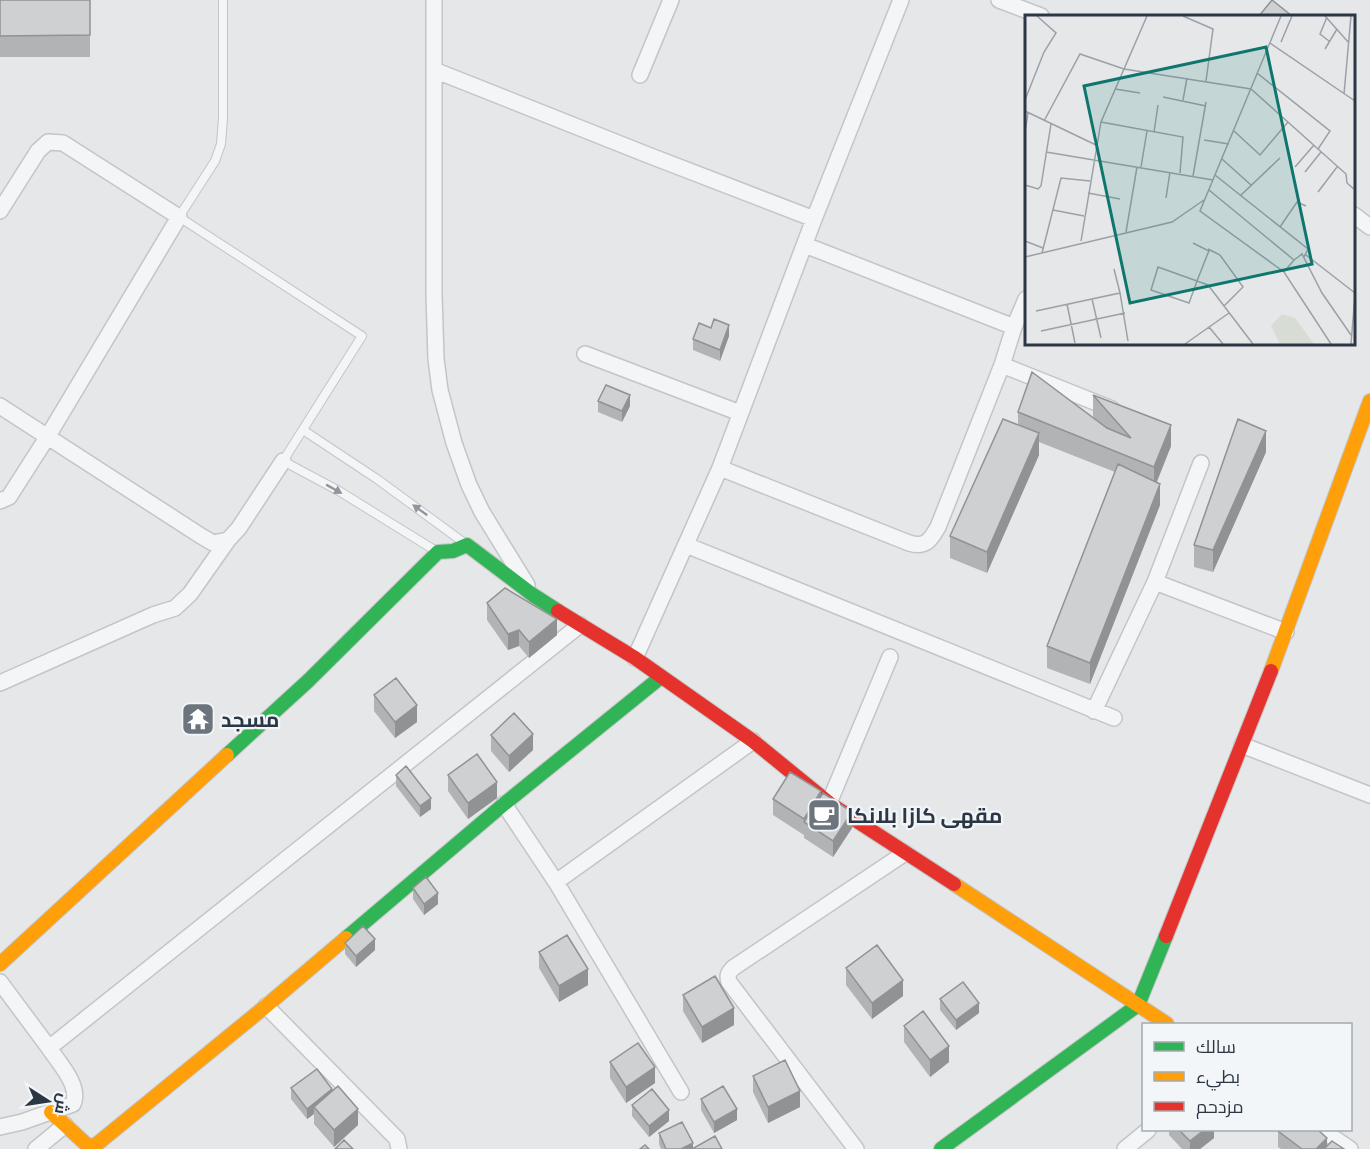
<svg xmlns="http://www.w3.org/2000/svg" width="1370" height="1149" font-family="'Titillium Web',Cairo,sans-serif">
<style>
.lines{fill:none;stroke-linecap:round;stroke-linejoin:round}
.lane-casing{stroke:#c3c5c7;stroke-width:10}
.street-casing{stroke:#c3c5c7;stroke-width:18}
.fast-casing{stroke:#c3c5c7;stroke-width:16}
.slow-casing{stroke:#c3c5c7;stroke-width:16}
.jam-casing{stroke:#c3c5c7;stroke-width:16}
.lane{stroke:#f4f5f6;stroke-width:8}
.street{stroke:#f4f5f6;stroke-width:15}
.fast{stroke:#30b455;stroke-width:14}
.slow{stroke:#ff9f0a;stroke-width:14}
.jam{stroke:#e5322d;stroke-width:14}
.wall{fill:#b1b3b5}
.shaded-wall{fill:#909293}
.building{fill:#ced0d2;stroke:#909293;stroke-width:1.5}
.oneway{fill:#90969d}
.labels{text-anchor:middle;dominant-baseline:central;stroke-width:4.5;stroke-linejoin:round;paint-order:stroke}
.poi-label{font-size:21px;font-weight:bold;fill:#2b3744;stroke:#f3f6f8;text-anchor:start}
.inset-road{fill:none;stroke:#9ba1a7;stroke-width:1.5}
.view{fill:#0f766e;fill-opacity:0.15;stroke:#0f766e;stroke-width:3}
.inset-edge{fill:none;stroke:#2b3744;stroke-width:3}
</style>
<rect width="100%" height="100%" fill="#e5e7e9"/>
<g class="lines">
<defs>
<path id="lane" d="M223 0V118L221 144 215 161 179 217 362 336 283 461 339 491 436 551
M303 430 377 479 463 542"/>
<path id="street" d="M434 0V295L436 359 440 390 454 443 469 485 482 512 527 585
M999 0 1041 16
M434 70 648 155 814 219
M640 75 671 0
M0 211 38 151 48 142 63 143 179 217 48 436 9 497 0 501
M1354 215 1370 227
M805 245 1014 327
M585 354 740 413
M1002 365 1112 409
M0 406 201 536 213 543 228 540 239 528 283 461
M720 468 909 543C925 548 930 541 938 527L1002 365 1014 327 1026 299
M686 545 1114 718
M1155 582 1286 632
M635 658 720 468 814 219 901 0
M0 683 153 615 175 608 190 594 228 540
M1094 711 1155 582 1201 463
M1242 745 1370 795
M829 803 890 657
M504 804 556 882 681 1092
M556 882 753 741
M0 982 49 1048 580 625
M266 1006 397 1139 399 1149
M0 1127 22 1122 73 1104C81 1086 59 1063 49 1048
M1322 1130 1350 1149
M36 1149 65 1125
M856 1149 729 982C727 976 728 973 733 968L905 853
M1125 1149 1148 1130"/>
<path id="fast" d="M227 755 308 681 438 552 453 551 467 545 533 595 558 611
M346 938 504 804 661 677
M941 1149 1138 1005 1166 936"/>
<path id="slow" d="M1271 671 1370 401
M954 884 1167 1024
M0 964 227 755
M51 1112 87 1145 92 1146 97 1144 266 1006 346 938"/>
<path id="jam" d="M558 611 635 658 753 741 829 803 954 884
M1166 936 1271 671"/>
</defs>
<use href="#lane" class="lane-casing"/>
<use href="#street" class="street-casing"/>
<use href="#fast" class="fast-casing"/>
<use href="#slow" class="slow-casing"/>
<use href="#jam" class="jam-casing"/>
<use href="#lane" class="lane"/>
<use href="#street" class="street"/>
<use href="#fast" class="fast"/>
<use href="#slow" class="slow"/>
<use href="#jam" class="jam"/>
</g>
<path class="wall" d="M0 0H90V57H0Z
M729 336 720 361 693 350V339Z
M1093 395 1171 446 1157 482 1160 505 1090 684 1047 668V646L1115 472 1039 442V455L987 573 950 558V536L1018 425V412L1095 419 1093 416Z
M598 401 630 406 622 422 598 412Z
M1266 452 1213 572 1194 567V545Z
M487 603 557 635 529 658 519 646 508 650 487 620Z
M374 695 417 722 395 738 374 711Z
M491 735 533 750 509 772 491 751Z
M396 775 431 809 420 817 396 786Z
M448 775 497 798 468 819 448 791Z
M821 796 852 828 833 857 804 838V835L773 815V799Z
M413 888 438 904 424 915 413 899Z
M345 943 375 950 356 967 345 954Z
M539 952 588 985 559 1002 539 968Z
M846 968 903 996 872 1019 846 985Z
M683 995 734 1025 702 1043 683 1011Z
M940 999 979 1013 956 1030 940 1010Z
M904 1026 949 1062 930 1077 904 1042Z
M610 1062 655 1083 626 1103 610 1078Z
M753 1076 800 1107 768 1123 753 1092Z
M291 1088 332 1091 358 1125 334 1147 314 1124V1114L307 1119 291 1099Z
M701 1099 737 1120 714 1133 701 1110Z
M632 1105 669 1121 649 1137 632 1116Z
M1169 1130H1214V1138L1200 1149H1182L1169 1135Z
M1278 1131 1327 1146 1344 1149H1281L1278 1147Z
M659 1133 693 1149H722H661L659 1144Z"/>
<path class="shaded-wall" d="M729 325V336L720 361V350Z
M630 395V406L622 422V411Z
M1171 425V446L1154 488V467Z
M1266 431V452L1213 572V550Z
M1039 433V455L987 573V552Z
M1160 484V505L1090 684V663Z
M557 619V635L529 658V642Z
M519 630V646L508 650V634Z
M417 705V722L395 738V722Z
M533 734V750L509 772V756Z
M497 782V798L468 819V803Z
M821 791V808L804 822V835V819Z
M431 798V809L420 817V806Z
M852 812V828L833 857V841Z
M438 893V904L424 915V904Z
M375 939V950L356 967V956Z
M588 969V985L559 1002V986Z
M903 980V996L872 1019V1003Z
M979 1003V1013L956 1030V1020Z
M734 1008V1025L702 1043V1027Z
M949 1046V1062L930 1077V1060Z
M655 1067V1083L626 1103V1087Z
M332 1089V1100L314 1107V1114L307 1119V1109Z
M800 1091V1107L768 1123V1107Z
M358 1109V1125L334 1147V1130Z
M737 1109V1120L714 1133V1122Z
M669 1110V1121L649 1137V1126Z
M1204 1130H1214V1138L1200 1149H1190V1141Z
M1327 1138V1149H1316Z
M693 1143V1149H681Z"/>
<path class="building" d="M0 0H90V35L0 36Z
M1272 0 1292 16H1259Z
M714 319 729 325 720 350 693 339 699 323 711 328Z
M1032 372 1107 428 1131 438 1093 395 1171 425 1154 467 1018 412Z
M606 385 630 395 622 411 598 401Z
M1003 419 1039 433 987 552 950 536Z
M1238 419 1266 431 1213 550 1194 545Z
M1118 464 1160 484 1090 663 1047 646Z
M505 588 557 619 529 642 519 630 508 634 487 603Z
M396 678 417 705 395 722 374 695Z
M514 713 533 734 509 756 491 735Z
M477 754 497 782 468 803 448 775Z
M406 766 431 798 420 806 396 775Z
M790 772 821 791 804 819 773 799Z
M823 793 852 812 833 841 804 822Z
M426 877 438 893 424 904 413 888Z
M363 926 375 939 356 956 345 943Z
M567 935 588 969 559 986 539 952Z
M877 945 903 980 872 1003 846 968Z
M715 976 734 1008 702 1027 683 995Z
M963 982 979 1003 956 1020 940 999Z
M923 1011 949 1046 930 1060 904 1026Z
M638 1043 655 1067 626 1087 610 1062Z
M785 1060 800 1091 768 1107 753 1076Z
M317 1069 332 1089 307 1109 291 1088Z
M338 1086 358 1109 334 1130 314 1107Z
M723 1086 737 1109 714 1122 701 1099Z
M652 1089 669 1110 649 1126 632 1105Z
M682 1122 693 1143 681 1149H666L659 1133Z
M1179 1130H1204L1190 1141Z
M1279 1130H1318L1327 1138 1316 1149H1302L1278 1131Z
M715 1136 722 1149H692Z
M344 1140 353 1149H335Z
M1332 1141 1344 1149H1324Z
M645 1145 649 1149H640Z"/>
<defs><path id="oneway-solid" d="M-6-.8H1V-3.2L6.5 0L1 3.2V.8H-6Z" transform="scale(1.5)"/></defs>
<g class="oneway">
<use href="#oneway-solid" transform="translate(334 489) rotate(29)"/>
<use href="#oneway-solid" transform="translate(420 510) rotate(-144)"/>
</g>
<defs>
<symbol id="temple-square" viewBox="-11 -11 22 22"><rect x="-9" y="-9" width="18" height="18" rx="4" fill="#6c757e" stroke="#f3f6f8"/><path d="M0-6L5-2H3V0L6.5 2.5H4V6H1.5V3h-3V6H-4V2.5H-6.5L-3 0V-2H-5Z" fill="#fff"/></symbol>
<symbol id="cafe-square" viewBox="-11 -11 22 22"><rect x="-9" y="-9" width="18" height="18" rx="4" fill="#6c757e" stroke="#f3f6f8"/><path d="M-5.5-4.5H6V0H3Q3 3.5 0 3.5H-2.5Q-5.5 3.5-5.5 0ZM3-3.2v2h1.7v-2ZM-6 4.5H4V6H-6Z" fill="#fff"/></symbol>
</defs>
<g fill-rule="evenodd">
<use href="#temple-square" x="179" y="700" width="38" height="38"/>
<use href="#cafe-square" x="805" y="796" width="38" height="38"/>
</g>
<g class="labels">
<g class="poi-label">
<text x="221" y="719">مسجد</text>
<text x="847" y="815">مقهى كازا بلانكا</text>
</g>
</g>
<g transform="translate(1025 15)">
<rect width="330" height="330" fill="#e5e7e9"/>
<path d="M257 299 270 303 289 329H255L246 311Z" fill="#d7ddd5"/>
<path class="inset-road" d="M158 1 188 14 181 66M256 1 175 196 259 257 306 329M300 1 324 28M302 2 295 19 304 26M256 27 267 1M245 28 330 86M300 34 312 14M232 58 305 116 293 134M90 74 115 78M319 79 326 1M138 82 181 91M0 85 19 37 31 18 12 1M158 85 162 63M0 96 71 130M19 106 55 39 99 54 226 74 321 159 322 168 330 175M76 107 158 122 155 158M209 116 235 140 263 107M0 117 3 98M129 117 133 90M179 125 204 129M21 137 188 165M197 144 226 170M116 152 122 116M270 152 289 130M280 157 296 137M190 160 283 234 279 242M168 161 181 87M0 170 13 174 16 171 26 109M184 175 269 245 259 257M293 177 312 152M63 178 95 184M215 181 255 143M141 183 145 157M28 195 59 201M255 212 272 187 281 191M101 217 112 152M0 226 18 233M56 226 76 107 122 1M168 228 184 236 183 238 172 266 164 288 126 275 133 252 172 266 183 270 228 329M183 234 195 240 218 272 199 291M17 238 36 163 65 166M281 240 330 278M0 242 147 207 179 185M269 245 277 239 297 278 326 320M89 254 95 278M67 284 76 323M42 289 50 328M11 296 95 278 103 326M184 312 198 329M16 316 100 298M160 329 204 298M326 329 330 280"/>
<path class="view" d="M241 32 287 249 105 288 59 71Z"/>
<rect width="330" height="330" class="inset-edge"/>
</g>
<rect x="1142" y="1023" width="210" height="108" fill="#f3f6f8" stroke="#a3aab0" stroke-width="1.5"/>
<rect x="1154" y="1042" width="30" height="9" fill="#30b455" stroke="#a3aab0" stroke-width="1.5"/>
<text x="1196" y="1053" font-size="18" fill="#2b3744">سالك</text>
<rect x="1154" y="1072" width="30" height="9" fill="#ff9f0a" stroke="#a3aab0" stroke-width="1.5"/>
<text x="1196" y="1083" font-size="18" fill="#2b3744">بطيء</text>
<rect x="1154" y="1102" width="30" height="9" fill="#e5322d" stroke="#a3aab0" stroke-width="1.5"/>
<text x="1196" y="1113" font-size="18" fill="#2b3744">مزدحم</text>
<g transform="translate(48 1101) rotate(102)" stroke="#f3f6f8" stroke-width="4.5" paint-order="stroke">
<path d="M0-4.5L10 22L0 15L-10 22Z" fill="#2b3744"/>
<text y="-9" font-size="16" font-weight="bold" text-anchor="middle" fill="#2b3744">ش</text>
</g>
</svg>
